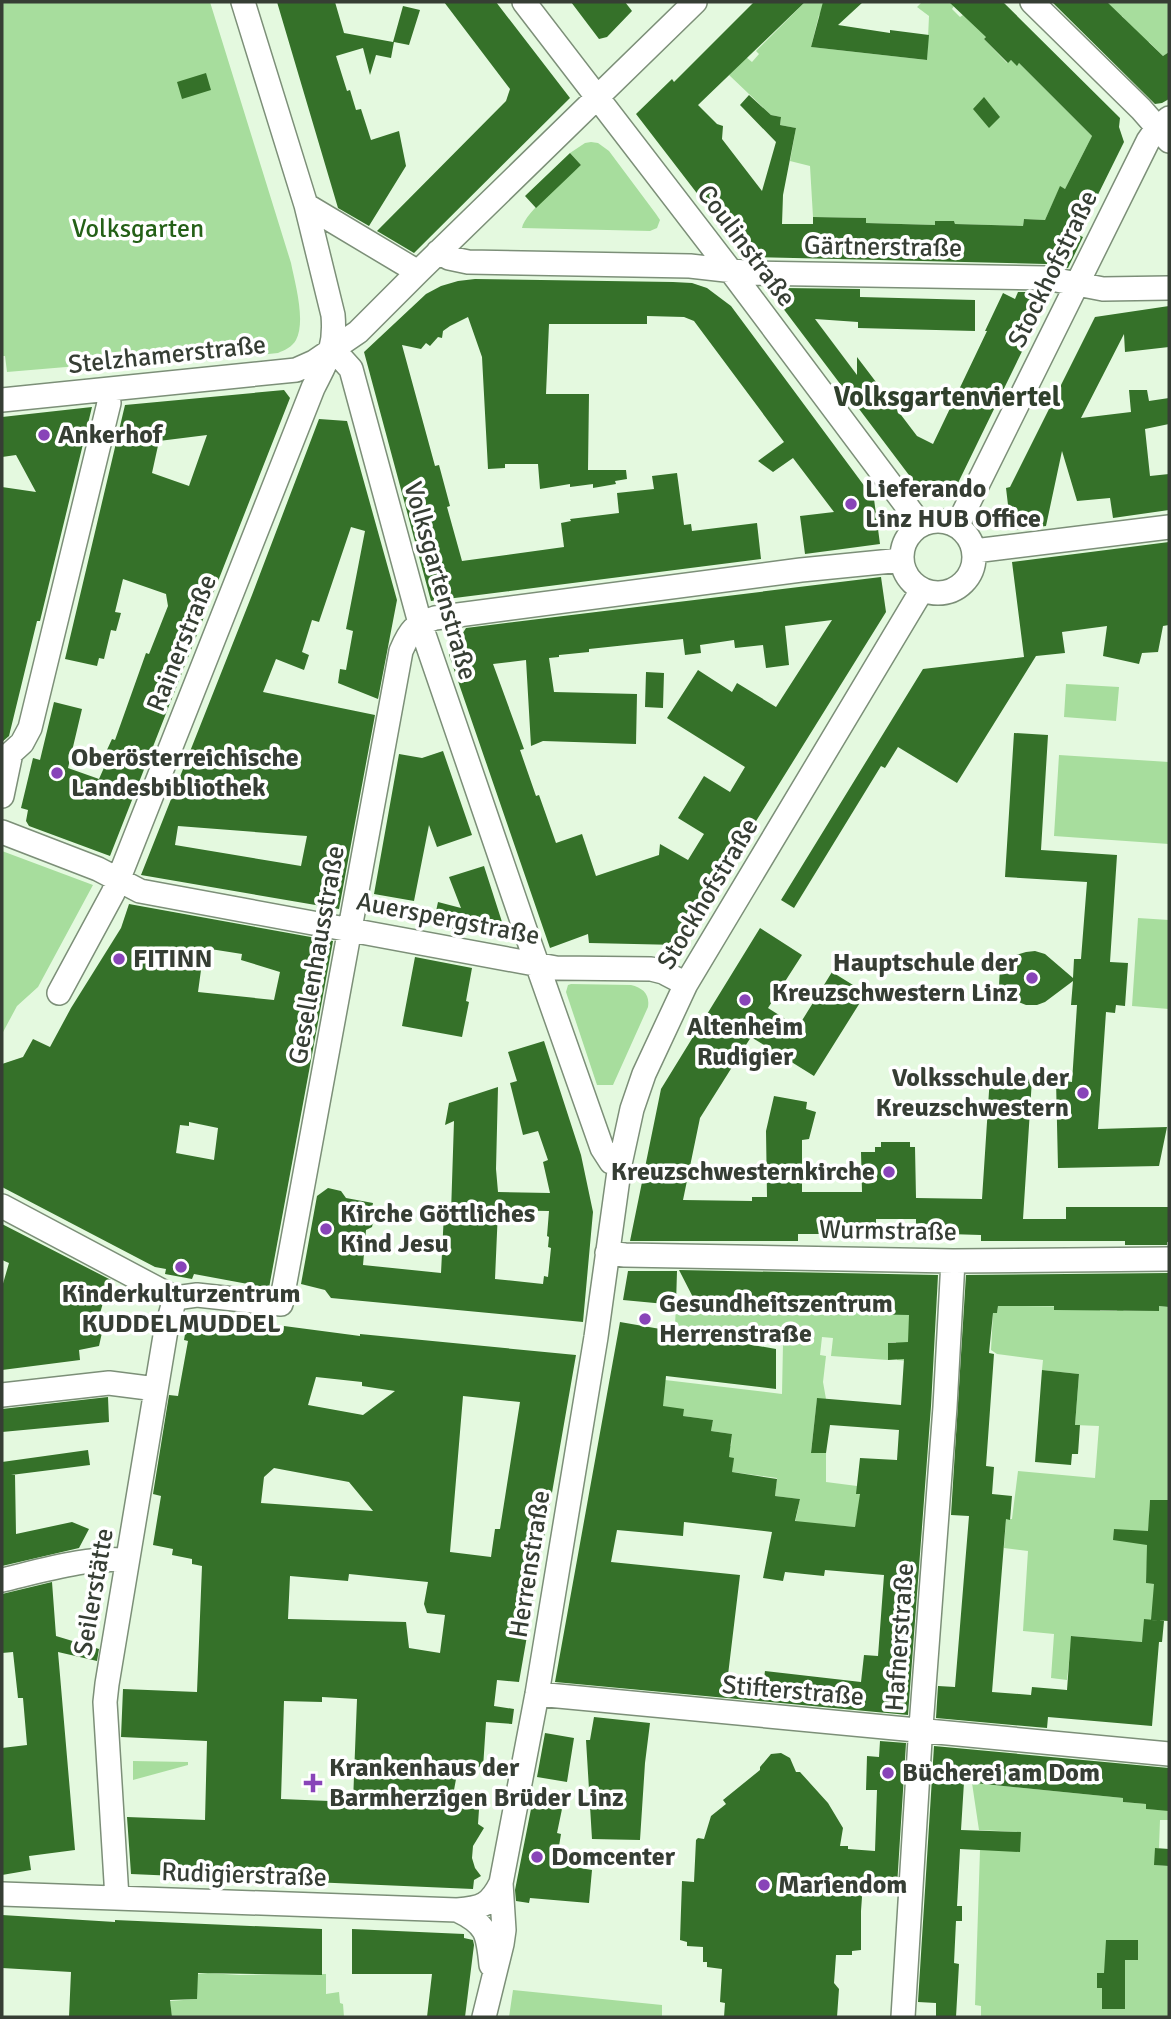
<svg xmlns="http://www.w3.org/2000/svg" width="1171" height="2019" font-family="Signika,sans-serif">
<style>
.green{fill:#a7dd9d}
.building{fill:#357129;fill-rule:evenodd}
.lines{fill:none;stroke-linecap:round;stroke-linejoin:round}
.minor-casing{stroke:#7c8f78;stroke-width:26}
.minor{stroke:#fff;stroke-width:23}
.poi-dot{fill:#8844b8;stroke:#fff;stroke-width:2.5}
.labels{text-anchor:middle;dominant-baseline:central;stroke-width:7;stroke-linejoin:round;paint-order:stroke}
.park-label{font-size:26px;fill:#246017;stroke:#fff}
.street-label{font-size:26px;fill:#363e34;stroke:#fff}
.poi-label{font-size:26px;font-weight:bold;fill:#363e34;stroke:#fff;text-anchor:start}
.neighbourhood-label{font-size:28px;font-weight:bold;fill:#30402c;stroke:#fff}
</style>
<rect width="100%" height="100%" fill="#e4f9df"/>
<path class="green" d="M2 2H210L291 263C295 283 306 321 296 340 292 347 285 350 278 353L103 371 89 370 78 366 7 372 5 356H2Z
M805 2H834L819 15 811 47 927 60 929 16 917 7 922 2H950L954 6 952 9 960 17 963 15 988 35 984 39 1007 63 1011 60 1017 65 1019 63 1092 136 1065 189 1060 187 1045 220 1024 219 1023 226 955 224 954 221H935V225L866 223V218L813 217 810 166 790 161 796 128 780 125 781 117 771 115 729 75 746 57 752 62 759 54 756 51Z
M1106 2H1169V52L1163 56 1149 42 1146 45 1122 16 1119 19 1104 3Z
M591 142 598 143 609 151 656 214 660 220 657 228 650 231 522 228C525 212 567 178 581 165L570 153 585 143Z
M1066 684 1119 687 1116 721 1064 717Z
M1059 755 1169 762V844L1054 836Z
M2 851 93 885 38 987 17 1006 2 1034Z
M1138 918 1169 920V1009L1132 1006Z
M571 984 631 985C643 988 650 994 648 1007L613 1085H597L566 992 568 985Z
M919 1291 907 1361 897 1360 896 1342 888 1343V1360L831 1356 833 1338 822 1337 820 1355 826 1356 823 1382 826 1399H817L811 1452 826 1453V1482L857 1486V1494L888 1497 858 1512 855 1527 809 1523 789 1552 800 1499 775 1496 777 1478 732 1472 733 1458 691 1452 731 1446 732 1434 711 1431 713 1420 683 1416 640 1403 665 1380 782 1394 783 1344 675 1325 676 1305 782 1309 864 1308 863 1314Z
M999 1298 1021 1299 1022 1306 1100 1307V1311H1117L1118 1306 1124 1311H1159V1306L1169 1307V1500H1150L1146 1583 1157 1584 1156 1620 1142 1642 1072 1636 1067 1680 1051 1678 1054 1634 1023 1631 1028 1551 1004 1548 1006 1519H1012L1018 1471 1095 1478 1099 1426 1075 1425 1079 1374 1042 1370 1043 1360 997 1354 991 1350 993 1313H997Z
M133 1761 188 1762V1765L133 1780Z
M972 1783 1123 1798V1802L1146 1804V1809L1160 1810 1161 1806 1169 1807V1820H1160L1159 1848H1155V1865L1169 1866V2017L981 2016V2006L975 2005 980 1850 1020 1832 979 1830Z
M208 1973 239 1975 326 1974V1994L339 1992 340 2003 343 2004 344 2017H172L170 2001 197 1999V1974Z
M513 1990 662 2005V2017H509Z"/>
<path class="building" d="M277 2H335L344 33 393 42 403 6 420 10 409 45 394 42 391 58 376 55 370 75 363 48 336 56 347 91 350 90 356 110 361 109 371 140 399 131 406 166 369 226 338 208Z
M444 2H496L570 98 414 253 377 231 506 101 510 89Z
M571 2H625L632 11 607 37 599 39Z
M754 2H805L698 105 717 124 723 126 722 139 762 191 776 142 740 105 749 95 771 115 781 117 780 125 796 128 783 195 782 224H813V217L866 218V223L935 225V221H954L955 224 1023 226 1024 219 1045 220 1060 186 1065 189 1092 136 1019 63 1017 66 1011 60 1008 63 984 39 986 37 949 2H1003L1120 118 1119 127 1124 142 1078 235 1083 237 1068 268 1046 264 746 257 636 114 672 79 674 82Z
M823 2H863L838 25 890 33V30L929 35 927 60 811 47Z
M1052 2H1107L1163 56 1169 52V99L1162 103 1155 104Z
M206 73 211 90 182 99 177 82Z
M984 97 1000 117 989 128 973 109Z
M570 153 581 165 536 208 525 196Z
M475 279 673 282 692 283 707 288 731 306 874 499 880 544 805 554 800 516 834 512 793 458 773 472 758 461 784 442 694 321 684 317 647 316V324H549L546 394H589L588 470H626L627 479 615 481 616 484 593 488V484L570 487V484L540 489 538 464H505V468L488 469 482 357 468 317 450 326 443 331 442 338 438 337 430 346 426 343 421 349 402 345 435 466 439 465 450 506 447 507 462 561 564 547 561 523 571 521 570 519 619 513 617 493 654 489 652 476 677 473 684 525 691 524 692 531 757 523 761 559 431 601 364 352 426 294 441 286 458 281Z
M783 288 860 289V297L975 300V331L858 328V322L815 319 857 375V357L917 436 933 444 987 331H985L1003 293 1015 299 1018 292H1045L1050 294 958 483 918 487 776 299Z
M1169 306V347L1125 352 1124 334 1081 418 1131 412 1129 390H1147L1149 401 1169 398V424L1145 429 1150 476 1169 474V510L1113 518 1110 498 1077 501 1062 451 1046 526 1011 530 1006 488 1010 487 1095 317Z
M284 390 290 398 110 856 29 826 26 821 28 810 21 808 33 758 40 760 54 702 82 709 68 768 99 779 110 754 106 752 112 739 115 740 146 653 149 654 168 606 166 594 123 579 115 612 121 613 116 631 111 630 104 659 99 658 97 666 65 659 125 405ZM207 435 189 486 152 473 159 441Z
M92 407 40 621H37L9 736 2 742V487L36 492 16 455 2 457V417Z
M319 419 347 421 397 600 378 699 338 683 340 669 346 670 353 631 346 629 365 531 351 527 319 622 312 620 302 652 309 655 304 670 276 659 263 692 375 715 339 909 141 875 252 595ZM178 826 307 836 301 866 175 845Z
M1169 542V625L1163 626 1158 652 1142 653 1139 664 1103 656 1107 626 1062 632 1065 653 1036 656 957 783 898 747 885 768 881 766 794 908 781 900 923 669 1024 657 1012 562Z
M881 577 886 612 679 945 589 943 588 934 550 948 449 655 466 628ZM832 620 776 707 737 683 732 692 698 670 667 718 745 767 730 792 704 776 678 818 704 834 688 860 660 844 659 855 596 876 582 834 556 843 539 795 536 796 520 750 524 749 493 664 526 660 531 746 543 741 636 744 637 694 554 692 549 658 559 657V655L589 652V649L683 639 685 655 701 653 700 645 734 640 735 648 763 645 766 668 789 665 785 626Z
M646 672 664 673 663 708 645 707Z
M1014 733 1048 735 1041 850 1117 855 1110 962 1128 963 1125 1006 1116 1005 1115 1013 1106 1012 1098 1129 1167 1127 1159 1166 1058 1168 1056 1080 1072 1082 1077 1005H1071L1073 981 1045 1002 1037 1005H1026L1016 1001 1009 993 1005 986H999L1000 966H1007L1016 955 1026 952 1035 951 1045 954 1073 978 1074 959H1081L1087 882 1005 877Z
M443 751 472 835 437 847 429 825 414 901 374 894 399 754 422 758Z
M484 866 503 925 478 934 433 925 438 902 461 908 449 877Z
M129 904 333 941 269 1288 194 1274 192 1279 165 1274 166 1269 155 1267 2 1187V1064L23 1057 33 1039 50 1047 71 1008 121 928ZM204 948 242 954 241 960 280 972 274 1000 198 992ZM189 1122 218 1128 214 1160 176 1153 180 1125 189 1126Z
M760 928 802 955 768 1008 798 1027 832 972 866 993 814 1076 751 1037 700 1118 683 1200 752 1201V1197H767L766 1131 774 1096 807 1102 806 1109 816 1112 809 1139 802 1140V1192H862L861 1152H875V1147H881V1142H910V1147H915L916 1198 982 1199 990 1076 1032 1079 1023 1219H1066V1207H1169V1242H1167V1245H1125V1241H981V1235L916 1233V1219H876V1234H798V1241H630L661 1089Z
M415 957 472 968 466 1001 469 1002 462 1037 402 1026Z
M544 1041 581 1155 593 1212 583 1322 331 1298 325 1290 301 1284 317 1196 328 1188 341 1191 346 1198 373 1203 371 1213 374 1218 372 1227 366 1230 363 1265 441 1273 444 1213H451L454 1121 445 1125 449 1103 498 1087 496 1169 498 1192 550 1193 543 1162 548 1160 538 1131 523 1135 510 1083 517 1081 508 1052ZM498 1210 549 1211 547 1236 549 1237 548 1247 551 1248 548 1277 544 1276 543 1284 495 1279Z
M2 1224 113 1281 103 1303 96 1327 103 1328 99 1346 79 1350 80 1360 2 1370V1287L9 1263 2 1260Z
M679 1270 938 1275 931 1406 908 1715 555 1682 620 1322 776 1349V1389L666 1376 663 1406 684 1409 683 1416 713 1420 711 1431 732 1434 729 1457 734 1458 732 1472 777 1479 775 1496 800 1499 795 1521 855 1527 860 1494H856L860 1458 897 1460 899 1430 830 1425 826 1453H811L817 1398 901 1405 904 1359 888 1360V1343L908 1342 909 1315 862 1314 864 1308 699 1309ZM684 1522 772 1532 763 1578 783 1581 785 1572 824 1576 825 1570 884 1575 878 1656 864 1655 861 1682 765 1671 764 1678 728 1675 740 1575 611 1562 617 1530 683 1536Z
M628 1271H677L676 1305 623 1300Z
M1169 1273V1307L1159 1306V1311L1054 1310V1306H998L997 1313H993L989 1353 994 1354 986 1466 994 1467 992 1494 1012 1496 1010 1520 1006 1519 992 1692 1031 1695 1032 1687 1067 1690 1071 1636 1142 1642 1144 1619 1164 1621 1162 1642H1159L1152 1726 1048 1717 1047 1728 936 1718 938 1686 955 1687 969 1516 951 1515 966 1275Z
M187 1323 230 1330 232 1325 283 1333 284 1326 360 1336V1334L576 1355 519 1682 497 1680 494 1706 514 1709 512 1724 486 1722 483 1768 459 1763 454 1790 480 1795 478 1824 484 1828 473 1846 472 1858 475 1868 481 1876 474 1880 473 1889 131 1874 127 1817 205 1820 207 1741 121 1737 123 1689 197 1692 202 1566 192 1564V1559L172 1555 173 1549 153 1545 161 1496 153 1494 169 1395 178 1396 188 1341 184 1340ZM316 1377 362 1382V1386L395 1391 363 1415 308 1405ZM463 1396 520 1402 500 1529H495L491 1557 450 1552ZM274 1468 349 1482 373 1511 261 1503 264 1477ZM349 1574 428 1582 424 1604 427 1613 445 1615 440 1653 409 1648 406 1622 288 1619 290 1576 348 1581ZM322 1697 357 1699 353 1802 281 1799 284 1701 322 1702Z
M1042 1370 1079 1374 1075 1425H1080L1078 1454H1072L1071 1465 1035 1462Z
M108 1397 109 1422 2 1432V1409Z
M88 1450 90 1465 11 1475H15L16 1534 72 1522 89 1529 79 1548 2 1566V1462Z
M1150 1500H1169V1621L1151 1620 1154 1584 1146 1583 1147 1545 1113 1540 1114 1529 1148 1531Z
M52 1582 56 1636 99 1649 97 1661 58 1652 75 1850 29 1856 31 1870 2 1875V1748L27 1745 23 1698H18L13 1652 2 1653V1594Z
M594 1717 650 1723 645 1763 640 1840 592 1839 586 1740H590Z
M545 1733 574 1738 567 1782 537 1777Z
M880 1741 906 1743 897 1886 863 1883 861 1911V1950L852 1951V1955H836L834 1983 839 1989 837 2017H724L725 2003 720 2002 722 1969 707 1967V1962H703V1947L687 1946V1942L680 1940 682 1881 694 1882 696 1840 698 1838 704 1839 711 1816 726 1804 723 1800 760 1770V1767L771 1754 781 1753 790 1758 796 1772H800L828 1803 843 1828 840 1846H848V1849L875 1851 877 1790H866L867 1756 879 1757Z
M934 1746 1169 1768V1811L1146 1809V1804L1123 1802V1798L964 1782 961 1830 1021 1832 1020 1852 960 1849 957 1906H962V1921H956L954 1963 959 1964 956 2017H936V2003L918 2002Z
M532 1804 562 1809 557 1833 561 1834 556 1864 592 1870 589 1903 530 1898 529 1903 516 1901 515 1890Z
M1155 1848 1169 1849V1866L1154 1865Z
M2 1915 115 1922V1920L322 1929V1975L198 1973 197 1999 170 2000 172 2017H69L71 1972 2 1968Z
M352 1929 464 1934V1938L473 1940 474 1945 465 2017H427L432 1974H352Z
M1106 1940H1138V1960H1125V2009H1102V1988H1097V1973H1104Z"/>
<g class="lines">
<defs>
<path id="minor" d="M524 2 730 270 921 525
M1032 2 1141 109 1169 141
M306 205 418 272
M438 252 449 258 468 262 690 266 752 273 1046 278 1103 289 1169 288
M333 349 351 369 420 623 530 944 602 1148 611 1162 620 1164
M2 400 296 370 314 362 358 332 418 272 695 2
M902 557a36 36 0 1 1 72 0a36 36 0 1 1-72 0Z
M957 526 1148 141 1157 128 1169 118
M974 551 1169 527
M2 796 11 753 22 743 30 728 109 403 107 390
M2 832 98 869 140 891 556 968 651 969 663 972 686 984
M59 993 113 893 313 388C327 360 336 348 333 315L306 205 243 2
M2 1206 175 1298 197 1295 281 1304 401 651C410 630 414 625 435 618L801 570 902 560
M607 1253 625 1255 953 1261 1169 1259
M2 1395 109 1383 156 1389
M2 1580C33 1573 97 1554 127 1561
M537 1694 1169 1754
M2 1894 457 1910C482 1908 490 1905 501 1883
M117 1898 105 1702 107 1684 166 1330 175 1298
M457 1910C487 1924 488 1934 491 1965
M484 2017 502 1944 504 1930 501 1883 537 1694 596 1337 620 1164 632 1109 644 1074 686 984 922 590
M903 2017 920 1740 945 1407 953 1261"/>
</defs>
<use href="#minor" class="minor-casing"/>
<use href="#minor" class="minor"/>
</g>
<g class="poi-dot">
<circle cx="44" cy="435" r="7"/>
<circle cx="851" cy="504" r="7"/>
<circle cx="57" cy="773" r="7"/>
<circle cx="119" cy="959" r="7"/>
<circle cx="1032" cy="978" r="7"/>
<circle cx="745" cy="1000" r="7"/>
<circle cx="1083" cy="1093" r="7"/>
<circle cx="889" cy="1172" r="7"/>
<circle cx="326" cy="1229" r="7"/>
<circle cx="181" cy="1267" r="7"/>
<circle cx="645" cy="1319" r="7"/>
<circle cx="888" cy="1773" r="7"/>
<path d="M309.5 1772.5h7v7h7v7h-7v7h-7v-7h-7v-7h7z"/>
<circle cx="537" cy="1857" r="7"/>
<circle cx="764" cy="1885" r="7"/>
</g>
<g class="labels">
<g class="park-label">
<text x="138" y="229">Volksgarten</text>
</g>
<g class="street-label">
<text transform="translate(746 246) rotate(53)">Coulinstraße</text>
<text transform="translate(883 247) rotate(1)">Gärtnerstraße</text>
<text transform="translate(1053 269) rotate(-64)">Stockhofstraße</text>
<text transform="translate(167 355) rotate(-6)">Stelzhamerstraße</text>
<text transform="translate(440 581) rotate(74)">Volksgartenstraße</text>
<text transform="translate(182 643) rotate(-68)">Rainerstraße</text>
<text transform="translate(708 894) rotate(-59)">Stockhofstraße</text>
<text transform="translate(448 919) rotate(11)">Auerspergstraße</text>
<text transform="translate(317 955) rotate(-80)">Gesellenhausstraße</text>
<text transform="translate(888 1231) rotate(1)">Wurmstraße</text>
<text transform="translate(530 1564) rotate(-81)">Herrenstraße</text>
<text transform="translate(94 1592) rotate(-80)">Seilerstätte</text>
<text transform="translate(900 1637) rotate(-86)">Hafnerstraße</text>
<text transform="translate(793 1691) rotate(5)">Stifterstraße</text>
<text transform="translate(244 1875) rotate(2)">Rudigierstraße</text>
</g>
<g class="poi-label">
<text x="58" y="435">Ankerhof</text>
<text x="865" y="489">Lieferando<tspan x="865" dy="30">Linz HUB Office</tspan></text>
<text x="71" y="758">Oberösterreichische<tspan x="71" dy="30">Landesbibliothek</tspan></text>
<text x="133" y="959">FITINN</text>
<text x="1018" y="963" text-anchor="end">Hauptschule der<tspan x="1018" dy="30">Kreuzschwestern Linz</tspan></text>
<text x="745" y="1027" text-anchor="middle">Altenheim<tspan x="745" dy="30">Rudigier</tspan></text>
<text x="1069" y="1078" text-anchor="end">Volksschule der<tspan x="1069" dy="30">Kreuzschwestern</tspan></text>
<text x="875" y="1172" text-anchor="end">Kreuzschwesternkirche</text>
<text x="340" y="1214">Kirche Göttliches<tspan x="340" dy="30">Kind Jesu</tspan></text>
<text x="181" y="1294" text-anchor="middle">Kinderkulturzentrum<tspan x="181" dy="30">KUDDELMUDDEL</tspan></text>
<text x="659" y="1304">Gesundheitszentrum<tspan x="659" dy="30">Herrenstraße</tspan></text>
<text x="329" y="1768">Krankenhaus der<tspan x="329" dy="30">Barmherzigen Brüder Linz</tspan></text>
<text x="902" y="1773">Bücherei am Dom</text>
<text x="551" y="1857">Domcenter</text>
<text x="778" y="1885">Mariendom</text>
</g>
<g class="neighbourhood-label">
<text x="947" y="397">Volksgartenviertel</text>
</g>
</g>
<rect width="1171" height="2019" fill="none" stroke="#363e34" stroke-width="7"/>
</svg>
